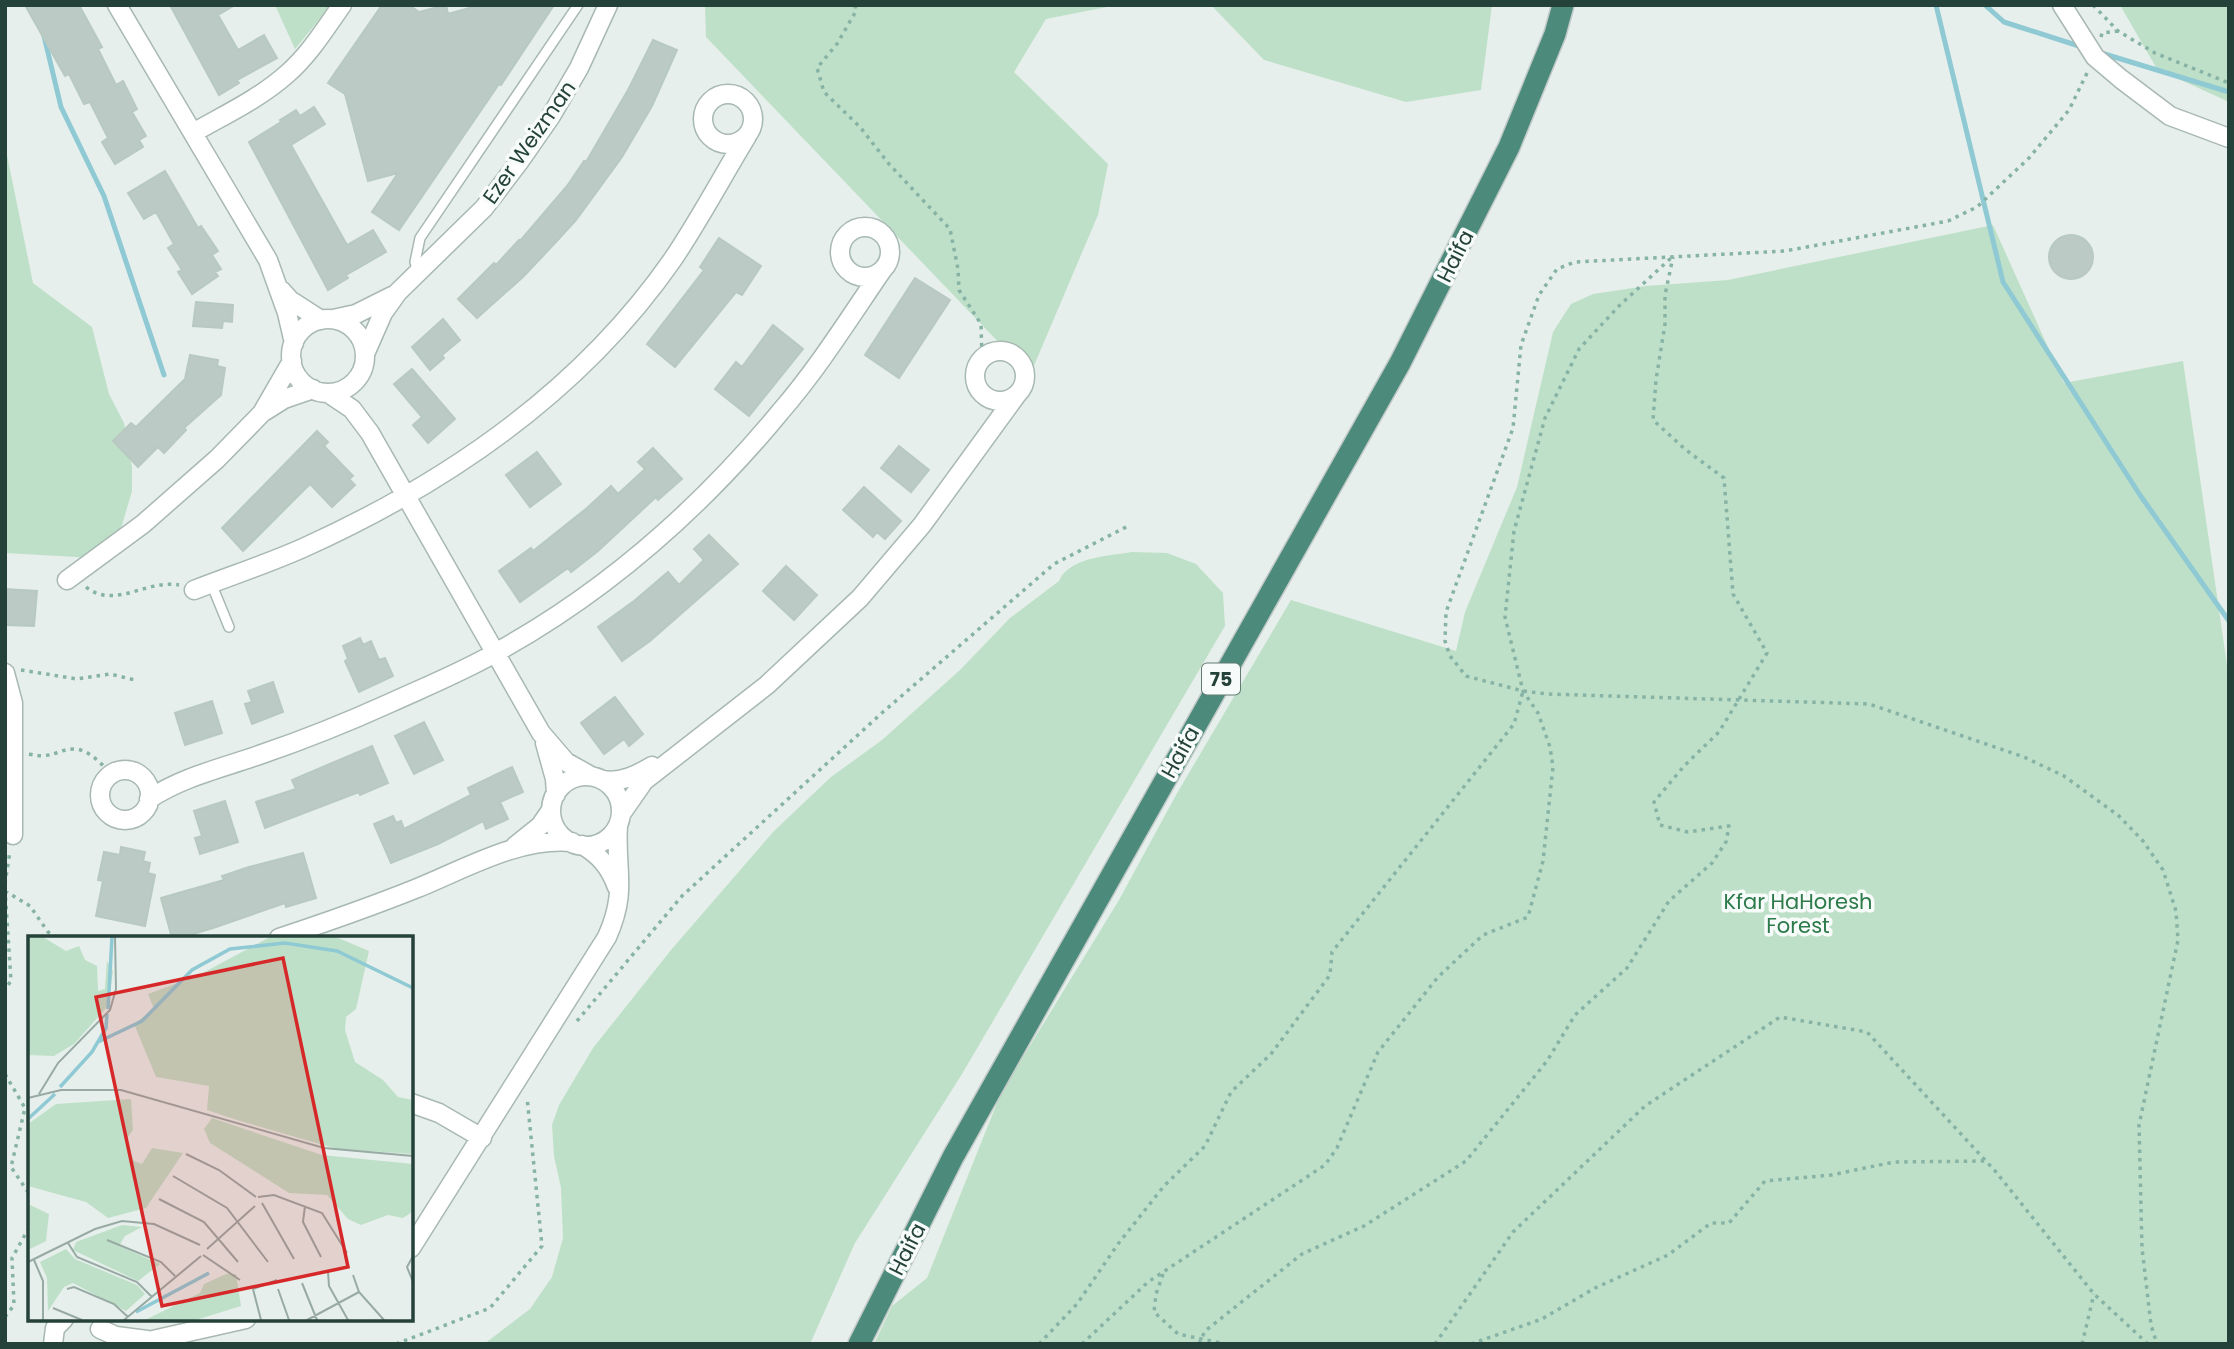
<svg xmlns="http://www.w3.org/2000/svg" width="2234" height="1349" font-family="Poppins,sans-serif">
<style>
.green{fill:#bfe0c8}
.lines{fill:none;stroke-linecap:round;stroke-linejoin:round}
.stream{stroke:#8ec9d4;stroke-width:5}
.building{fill:#bbcac4;stroke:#b8c9c2;stroke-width:2}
.service-casing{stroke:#a8b8b2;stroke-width:12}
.minor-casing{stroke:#a8b8b2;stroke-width:21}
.trunk-casing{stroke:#c2cac8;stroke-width:24}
.path{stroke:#86b3a5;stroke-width:3.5;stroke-dasharray:3.5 5;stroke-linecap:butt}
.service{stroke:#fff;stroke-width:9}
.minor{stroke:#fff;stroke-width:18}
.trunk{stroke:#4c8a7c;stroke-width:21}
.labels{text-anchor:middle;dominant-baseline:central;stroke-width:7;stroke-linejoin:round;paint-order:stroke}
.shield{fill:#f7fbf9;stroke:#637a73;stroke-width:2}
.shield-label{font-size:19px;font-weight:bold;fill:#24423a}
.street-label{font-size:21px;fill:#24423a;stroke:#f7fbf9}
.park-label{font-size:21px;fill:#2d7a4b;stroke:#f7fbf9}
.inset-river{fill:none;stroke:#8ec9d4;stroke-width:3.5}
.inset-road{fill:none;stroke:#98aaa4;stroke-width:2}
.view{fill:#d62828;fill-opacity:0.15;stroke:#d62828;stroke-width:3.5}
.inset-edge{fill:none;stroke:#24423a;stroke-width:3.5}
</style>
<rect width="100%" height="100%" fill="#e6efeb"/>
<path class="green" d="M275 5H331L295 49Z
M705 5H1117L1046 19 1014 72 1108 164 1098 215 1030 375 706 37Z
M1211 5H1492L1481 90 1406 102 1264 60Z
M2120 5H2229V102L2157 69Z
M5 145 33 283 92 327 109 394 124 423 132 467V491L112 559 5 553Z
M1993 225 2064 383 2183 361 2229 679V1344H874L892 1306 927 1278 1001 1093 1119 900 1176 795 1291 600 1456 651 1465 612 1517 487 1553 332 1571 304 1593 294 1646 286 1728 280Z
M1132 552 1167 553 1196 564 1223 593 1225 626 962 1074 855 1243 810 1344H484L530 1309 552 1277 563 1238 561 1188 554 1156 552 1125 559 1105 593 1048 671 950 774 831 831 777 882 740 960 670 1010 618 1059 581C1069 557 1109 556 1132 552Z"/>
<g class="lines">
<path class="stream" d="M1936 5 2003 282 2140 495 2229 621
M1985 5 2004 22 2082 47
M44 36 61 107 104 196 164 375
M2098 52 2229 92"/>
</g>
<path class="building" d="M25 5H79L102 47 98 49 116 85 123 81 137 109 132 112 146 136 139 140 143 147 115 164 102 142 108 138 90 102 84 104 69 74 65 76Z
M170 5H235L218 15 238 50 264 35 277 58 237 80 239 83 219 95Z
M382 5H409L419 12 446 5 448 14 480 5H554L501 85 499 84 399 230 372 212 398 173 368 181 345 94 328 83Z
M653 40 677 50 652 106 622 157 576 220 555 243 524 276 477 318 458 299 494 263 496 265 519 240 520 241 567 186 584 161 586 162 628 90Z
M314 107 325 124 291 145 347 245 373 230 386 252 346 275 348 278 328 290 249 142 281 122 280 120 296 110 300 116Z
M165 171 198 228 201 226 218 251 212 255 221 269 215 272 218 276 192 294 178 272 182 270 168 248 174 244 156 212 144 219 128 193Z
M2049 257a22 22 0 1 1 44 0a22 22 0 1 1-44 0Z
M719 238 761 266 742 295 736 292 675 367 647 344 704 270 700 267Z
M915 278 950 300 899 378 865 355Z
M196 302 233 305 232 322 223 321 222 328 193 326Z
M443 319 460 340 442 355 444 358 430 370 412 347Z
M773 325 803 349 749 416 715 389 736 362 742 367Z
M190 355 218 360 217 366 225 368 221 395 184 428 186 430 164 453 158 447 138 467 113 441 131 423 136 427 185 379Z
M412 369 455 419 428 443 413 425 422 417 394 384Z
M317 431 328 442 324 446 353 476 349 479 355 485 332 507 310 484 243 551 222 528Z
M899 446 929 470 911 492 881 468Z
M653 448 682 479 658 500 656 497 598 551 571 572 568 568 520 602 499 571 531 548 533 551 587 508 611 486 618 494 645 469 638 462Z
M537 452 561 484 530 507 506 475Z
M864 487 901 521 885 539 877 532 873 537 843 510Z
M709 535 738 564 650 641 622 661 598 627 634 601 668 572 679 585 704 560 694 549Z
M786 566 817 595 794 620 763 591Z
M5 589 37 591 34 626 5 625Z
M360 638 363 645 371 641 379 660 385 658 393 676 359 692 345 661 348 659 343 646Z
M273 682 283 712 252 724 245 704 252 702 248 691Z
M615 697 643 734 629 746 624 739 604 754 581 723Z
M212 701 222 733 185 745 175 713Z
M424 722 443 760 414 774 395 736Z
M372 746 388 783 360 795 359 792 265 828 256 802 296 789 292 780Z
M512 767 523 792 500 802 508 819 486 829 483 821 438 844 391 863 374 824 393 816 396 823 401 821 404 829 471 795 468 788Z
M225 801 238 842 200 854 195 838 202 836 194 811Z
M121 847 145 852 143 861 150 863 148 873 155 875 145 926 96 916 103 881 98 880 104 852 120 855Z
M303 853 316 898 286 907 285 903 213 928 180 938H172L161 898 224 880 222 876 249 867Z"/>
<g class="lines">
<defs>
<path id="service" d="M418 272 415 262 420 238 578 5
M211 583 229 627"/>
<path id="minor" d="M117 5 268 260 287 313 294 343
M2062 5 2095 57 2121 79 2170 116 2229 138
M703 119a25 25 0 1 1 50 0a25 25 0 1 1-50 0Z
M193 133C224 115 259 99 287 74 309 55 325 29 342 5
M840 252a25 25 0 1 1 50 0a25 25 0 1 1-50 0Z
M281 290 290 300 321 320
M333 319 356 314 392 296
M291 356a37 37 0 1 1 74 0a37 37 0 1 1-74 0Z
M975 376a25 25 0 1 1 50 0a25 25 0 1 1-50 0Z
M365 354 383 313 398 292 484 208 519 162 551 116 579 68 608 5
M328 393 352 409 370 433 541 733 566 762 591 776
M265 411 284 399 313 389
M67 580 143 524 217 459 262 413 292 361
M194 590C230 576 267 564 303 548 447 483 582 390 673 259 700 219 722 177 747 136
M5 673 13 703V835
M545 743 555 779 556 794
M100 795a25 25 0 1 1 50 0a25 25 0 1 1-50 0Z
M551 811a35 35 0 1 1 70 0a35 35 0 1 1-70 0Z
M603 780C621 783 637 775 652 766
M149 799C184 776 223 768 262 754 306 739 348 722 390 703 425 687 462 672 495 653 606 592 701 508 781 411 819 367 850 317 883 269
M621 814 644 781 767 685 860 598 922 525 1018 393
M582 845C600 855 610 868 617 887
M515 846 540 826 551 810
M279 938C324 923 370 907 415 889 463 870 518 837 572 842
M411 1103 439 1113 482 1138
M411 1248 607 937C628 890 615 871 618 825
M100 1329 116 1336 147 1340
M53 1344 55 1328 64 1319
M135 1344 246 1319"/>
<path id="trunk" d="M859 1344 953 1157 1400 363 1509 147 1555 34 1563 5"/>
</defs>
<use href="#service" class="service-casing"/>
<use href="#minor" class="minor-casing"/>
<use href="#trunk" class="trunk-casing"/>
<path class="path" d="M855 5 856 11 837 44 817 68 824 92 860 127 889 164 950 229 958 269 959 290 981 324 982 359
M2093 5 2118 31 2155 53 2229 83
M2101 37 2102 33 2118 31
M2087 73 2069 110 2029 158 1977 207 1948 221 1785 251 1575 262 1557 269 1539 295 1521 345 1513 428 1446 612 1445 641 1450 656 1466 676 1523 691 1547 694 1869 704 2024 757 2064 776 2119 816 2143 841 2163 870 2176 911 2178 940 2139 1125 2142 1248 2151 1325 2157 1344
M86 587C115 610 146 579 179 585
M21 670 77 679 110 674 135 680
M29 754C52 760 57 749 74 749 89 749 102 765 112 774
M5 884 10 851
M5 889 11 981 5 989
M5 891 30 906 48 932 58 938
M577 1021 682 896 883 712 1054 564 1130 525
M5 1074 25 1108 11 1167 30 1195
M1163 1274 1156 1294 1154 1312 1178 1334 1226 1344
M5 1317 14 1305 12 1258 30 1226
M396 1344 490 1308 542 1246 527 1097
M1039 1344 1077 1304 1118 1244 1164 1186 1205 1146 1231 1092 1271 1054 1330 975 1332 952 1514 724 1523 691
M1082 1344 1148 1282 1325 1165 1337 1148 1378 1052 1438 977 1483 935 1528 917 1543 861 1553 767 1550 747 1538 713 1523 691 1505 617 1514 531 1545 418 1579 349 1619 306 1671 258
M1199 1344 1205 1331 1302 1254 1364 1226 1466 1161 1547 1061 1575 1015 1627 968 1669 901 1712 863 1726 842 1729 826 1688 832 1660 825 1654 802 1684 766 1719 732 1767 653 1733 594 1724 478 1686 450 1653 420 1656 380 1665 324V295L1673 257
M1435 1344 1513 1232 1645 1106 1780 1017 1867 1032 1996 1172 2094 1294 2148 1344
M1471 1344 1542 1319 1595 1288 1668 1255 1711 1223H1729L1765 1181 1831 1175 1894 1162 1985 1161
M2082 1344 2094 1294"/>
<use href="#service" class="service"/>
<use href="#minor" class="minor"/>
<use href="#trunk" class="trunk"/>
</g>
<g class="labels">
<rect class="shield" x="1202" y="663.5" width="38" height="31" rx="5"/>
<g class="shield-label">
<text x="1221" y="679">75</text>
</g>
<g class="street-label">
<text transform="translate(529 142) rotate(-55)">Ezer Weizman</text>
<text transform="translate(1455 256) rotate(-63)">Haifa</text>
<text transform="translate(1180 752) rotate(-61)">Haifa</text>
<text transform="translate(907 1249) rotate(-63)">Haifa</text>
</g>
<g class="park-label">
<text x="1798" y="901">Kfar HaHoresh<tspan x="1798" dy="24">Forest</tspan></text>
</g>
</g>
<g transform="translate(28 936)">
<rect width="385" height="385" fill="#e6efeb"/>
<path d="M0 1H15L38 15 51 10 57 24 69 30 70 55 77 53 79 25 85 35 80 70 46 108 26 120 0 119ZM242 1H308L341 15 328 73 318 81 317 94 327 126 355 144 370 161 385 164V218L309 213 209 184 179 174 181 150 128 141 106 88 126 73 120 58 171 39ZM103 163 105 194 97 205 106 225 114 228 124 212 155 217 118 272 80 282 58 266 0 250V188L28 168ZM184 182 294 219 385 228 384 276 375 282 360 279 333 289 320 283 299 259 261 257 182 207 176 193ZM0 268 21 278 18 305 0 314ZM94 289 114 291 97 300 91 310 132 328 110 345 45 314 48 306ZM38 313 47 323 109 349 117 358 98 375 45 347 36 351 20 375 19 342 12 326ZM198 338H208L213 370 168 384H117L172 357 176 348Z" fill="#bfe0c8"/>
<path class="inset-river" d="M80 73 84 1M70 106 114 85 164 34 202 13 257 7 309 15 385 52M32 151 64 116 78 92 79 78M0 183 27 158M108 376 181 337"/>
<path class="inset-road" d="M11 158 30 127 82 74 88 53 87 1M0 162 33 154H93L296 212 385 220M158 218 191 234 228 261M145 240 199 272 240 326M230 261 246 259 294 277 319 317M131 263 176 286 210 326M234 267 266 323M277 270 275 286 293 321M79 304 133 326 147 340M40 307 49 321 109 346 124 361M179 313 227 270M175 319 212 344M385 320 379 331 385 346M6 324 15 345V384M0 326 67 293 94 285 126 288 172 309M300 336 301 350 320 384M325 339 331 356 356 384M274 347 289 384M39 353 46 351 86 368 100 381M250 353 261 384M25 372 54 384M96 384 173 320M233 384 225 353 249 344M279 384 331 356"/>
<path class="view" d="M255 22 320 331 134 370 68 61Z"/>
<rect width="385" height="385" class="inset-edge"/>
</g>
<rect width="2234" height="1349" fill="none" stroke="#24423a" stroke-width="14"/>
</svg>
